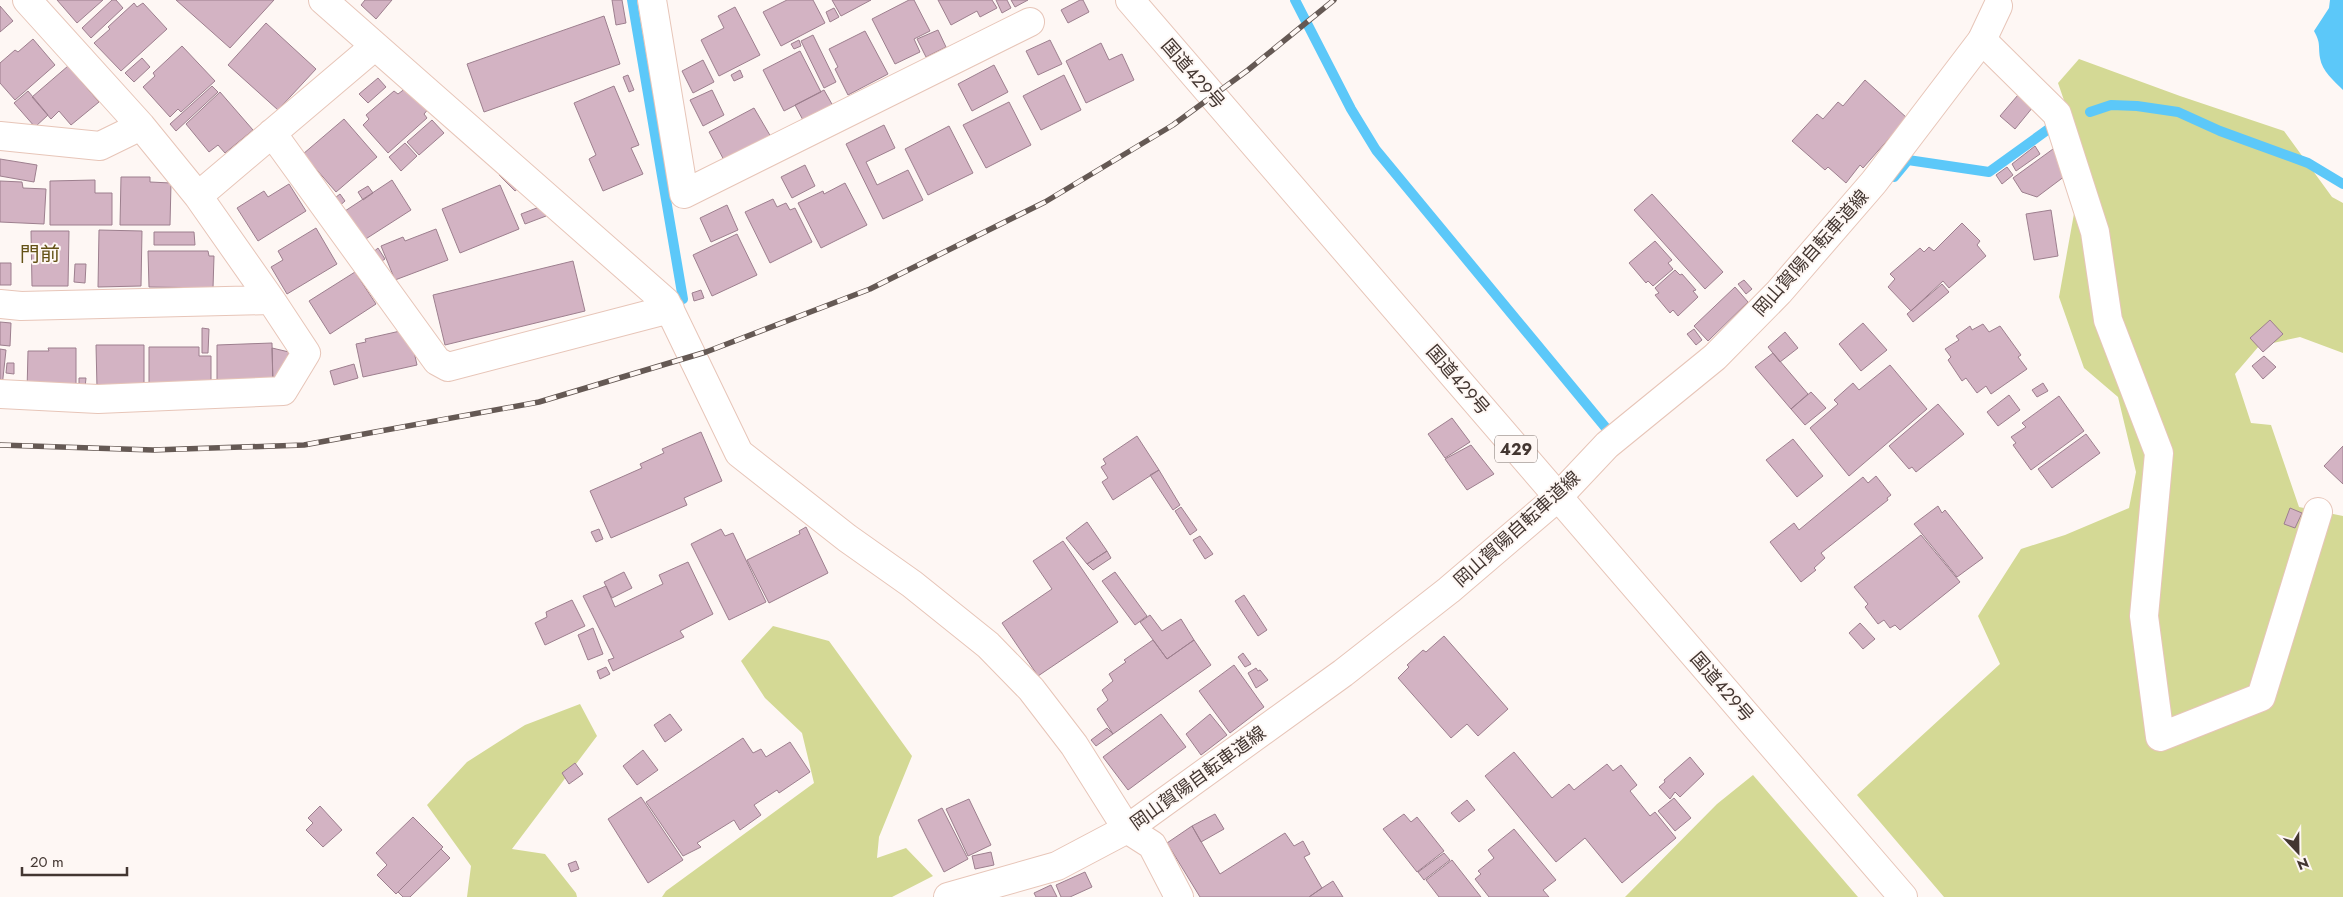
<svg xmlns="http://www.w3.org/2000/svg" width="2343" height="897" font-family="Jost,'Noto Sans JP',sans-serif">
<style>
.green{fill:#d4d995}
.water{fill:#5cc8f9}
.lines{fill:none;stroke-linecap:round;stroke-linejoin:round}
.stream{stroke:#5cc8f9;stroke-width:10}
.building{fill:#d3b3c3;stroke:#9d7f8e}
.minor-casing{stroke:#e7c5b8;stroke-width:30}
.major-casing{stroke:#e7c5b8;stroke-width:30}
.highway-casing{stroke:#e7c5b8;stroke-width:30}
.minor{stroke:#fff;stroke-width:28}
.major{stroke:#fff;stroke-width:28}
.highway{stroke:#fff;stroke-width:28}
.rail-casing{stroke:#655954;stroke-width:5.5}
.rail{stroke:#fef7f4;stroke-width:4;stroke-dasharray:11;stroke-linecap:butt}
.labels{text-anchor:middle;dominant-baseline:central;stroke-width:4;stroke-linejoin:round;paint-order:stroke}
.shield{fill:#fef7f4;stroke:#7b706c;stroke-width:1}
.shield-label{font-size:16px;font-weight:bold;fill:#433631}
.street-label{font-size:18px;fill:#433631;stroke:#fef7f4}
.quarter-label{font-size:20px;fill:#645216;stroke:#fef7f4}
</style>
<rect width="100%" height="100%" fill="#fef7f4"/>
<path class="green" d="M2079 59 2180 96 2284 131 2332 197 2343 203V353L2300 337 2259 346 2235 374 2251 423 2271 425 2299 507 2343 516V897H1944L1857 795 2000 664 1978 616 2021 549 2065 535 2129 508 2136 472 2118 397 2084 368 2059 297 2084 158 2058 83Z
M773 626 829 641 912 756 879 837 877 858 906 848 933 876 892 897H662L666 891 814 783 802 733 765 698 741 661Z
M580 704 597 736 512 849 545 854 576 893 577 897H467L471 866 427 805 467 762 525 725Z
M1753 775 1858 897H1625L1717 804Z"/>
<path class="water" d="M2330 0H2343V90C2334 81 2322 71 2320 58 2318 44 2321 44 2314 31L2329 8Z"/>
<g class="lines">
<path class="stream" d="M632 0 683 299
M1295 0 1351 109 1376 150 1606 428
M2090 112 2111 105 2137 106 2178 112 2220 131 2308 163 2343 184
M1894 177 1908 160 1989 172 2050 128"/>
</g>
<path class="building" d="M57 0H103L77 23Z
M112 0H116L123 8 91 38 82 28Z
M176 0H274L230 48Z
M365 0H392L376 19 361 5Z
M612 0H622L626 23 616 25Z
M787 0H813L825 23 781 46 763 12Z
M832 0H871L841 16Z
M909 0H914L930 31 914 39 920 52 895 64 872 19Z
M938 0H992L997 8 980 17 977 11 951 25Z
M996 0H1007L1011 8 1002 13Z
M1011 0H1028L1015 7Z
M1080 0H1083L1089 12 1068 23 1061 10Z
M134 3 137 7 143 3 167 29 121 71 94 43 110 29 108 27Z
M0 6 13 21 0 32Z
M735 7 760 55 719 76 701 40 724 28 718 16Z
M834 8 839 17 830 22 826 12Z
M604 16 620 64 484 112 467 64Z
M266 23 316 69 278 110 228 65Z
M938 30 946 47 926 57 917 39Z
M865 31 888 74 848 95 835 69 838 67 829 49Z
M813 35 836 82 824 88 801 41Z
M33 39 55 65 15 100 0 83V63L15 50 18 52Z
M799 40 801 46 794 49 791 44Z
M1050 40 1062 64 1038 75 1026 51Z
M1101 43 1109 60 1122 54 1134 80 1086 103 1066 61Z
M182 46 215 81 181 112 178 109 170 117 143 87 155 76 153 73Z
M800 51 821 92 784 111 763 70Z
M142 58 150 67 134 82 125 73Z
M703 60 714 82 693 93 682 71Z
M994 65 1008 92 972 111 958 84Z
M68 66 99 102 71 125 59 111 51 119 32 97Z
M740 70 743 77 734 81 731 75Z
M628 75 634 90 629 92 623 77Z
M1064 75 1081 110 1041 130 1023 96Z
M378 78 386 87 368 103 359 94Z
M1865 80 1907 118 1863 168 1860 165 1846 183 1828 167 1825 170 1792 141 1817 114 1823 119 1838 102 1843 106Z
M410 85 430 107 424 114 427 118 388 153 363 125 369 119 366 115 394 91 398 94Z
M212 86 218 92 176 131 170 124Z
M614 86 639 145 631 148 643 174 603 191 589 159 596 155 574 103Z
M712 90 724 115 703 126 690 100Z
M824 90 833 106 804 122 795 105Z
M28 91 48 115 35 127 14 103Z
M220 92 253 130 225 153 218 145 209 152 186 124Z
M2018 95 2033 107 2015 129 2000 116Z
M1009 102 1031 145 986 168 963 125Z
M754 108 771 137 725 162 709 132Z
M344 119 377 157 336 192 303 154Z
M432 120 444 133 419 155 407 142Z
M884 125 895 148 866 162 877 185 908 170 923 200 883 219 846 144Z
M949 126 973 173 928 195 905 149Z
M405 143 417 156 401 171 389 157Z
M2035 146 2040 154 2016 171 2012 164Z
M2053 149 2069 173 2037 197 2022 192 2013 178Z
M0 159 37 165 34 182 0 176Z
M805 165 815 186 792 198 781 177Z
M2007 167 2013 175 2002 184 1996 175Z
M504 169 522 185 515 191 499 175Z
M121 177H150V182L171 183 170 225H120Z
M95 180V193H112V225H50V181Z
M392 180 411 210 361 242 342 213Z
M0 181 22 182 23 188 46 189 44 224 0 222Z
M845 183 867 225 821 248 798 203 823 191 824 194Z
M289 184 306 211 258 241 237 208 264 191 268 197Z
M500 185 519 229 460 253 442 209Z
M368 186 373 193 363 200 358 192Z
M340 194 345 201 337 208 331 201Z
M1652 194 1723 272 1705 289 1634 210Z
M773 199 777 207 786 203 790 210 795 208 812 242 770 263 745 212Z
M727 205 738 230 711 242 700 218Z
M542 206 546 216 525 224 521 214Z
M2051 210 2058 256 2034 260 2026 214Z
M1962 223 1980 241 1977 245 1986 256 1949 288 1943 281 1911 311 1888 287 1895 279 1890 274 1920 248 1924 252 1929 247 1934 251Z
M316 228 337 264 287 294 271 267 283 260 278 251Z
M436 229 448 260 395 280 381 246 403 237 405 241Z
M99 230 142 231 141 286 98 287Z
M31 231H69L68 286H32Z
M154 232H194L195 245H154Z
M737 234 757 275 712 296 693 255Z
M1655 241 1672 260 1668 263 1673 269 1653 286 1648 281 1646 283 1629 263Z
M378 248 385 259 377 264 371 254Z
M148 251H208L209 256H214L213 288 149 287Z
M573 261 585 311 445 345 433 295Z
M0 263H11V285H0Z
M75 264H86L85 283 74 282Z
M1675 270 1680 275 1682 274 1696 290 1693 291 1698 297 1678 316 1673 310 1670 313 1655 295 1659 293 1655 288Z
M355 272 376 304 330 334 309 301Z
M1744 280 1752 289 1746 294 1738 284Z
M1942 284 1949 292 1913 322 1907 314Z
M1735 287 1748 302 1708 341 1694 326Z
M701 290 704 298 694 301 692 293Z
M2270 320 2283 334 2263 352 2250 338Z
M0 322 11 323 10 346 0 345Z
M1863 323 1887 350 1861 371 1839 344Z
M1983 324 1989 332 2000 326 2021 355 2018 357 2027 369 1991 394 1986 386 1977 393 1966 378 1962 381 1948 360 1951 357 1945 349 1959 340 1956 336 1970 326 1972 330Z
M202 328 209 329 208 353H202Z
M409 329 417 365 363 377 356 344 366 342 365 339Z
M1694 329 1702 340 1696 345 1687 334Z
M1785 332 1798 348 1780 362 1768 347Z
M272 343 273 386 217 387V345Z
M96 345H144V389L97 388Z
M149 347H199V356H211V387L149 386Z
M48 348H76V392L27 391 28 351H49Z
M272 348 289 352 278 385 273 386Z
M0 349 6 350 2 387H0Z
M1773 353 1808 394 1791 409 1755 367Z
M2264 356 2276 367 2263 379 2252 366Z
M7 363H14V374L6 373Z
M354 364 358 378 334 385 330 371Z
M1890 365 1927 409 1849 476 1810 428 1838 404 1834 400 1853 383 1859 390Z
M79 378H86L85 388H79Z
M2043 383 2048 391 2037 397 2032 390Z
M1811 392 1826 408 1805 425 1791 409Z
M2009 395 2020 410 1998 426 1987 412Z
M2059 396 2084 431 2031 470 2013 445 2016 443 2011 437 2026 427 2022 423Z
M1938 404 1964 434 1916 472 1912 467 1909 469 1889 446Z
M1452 418 1470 442 1445 458 1428 434Z
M701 432 722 481 684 498 687 505 611 538 590 491 642 468 640 464 664 453 662 449Z
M2086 434 2100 453 2052 488 2038 469Z
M1137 436 1159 470 1113 500 1102 482 1108 478 1101 467 1106 464 1103 459Z
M1793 439 1823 476 1797 497 1766 460Z
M1471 445 1494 474 1467 490 1445 459Z
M2343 446V484L2324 466Z
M1159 470 1180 505 1173 510 1150 475Z
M1876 476 1891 495 1887 498 1888 500 1821 553 1825 558 1814 568 1816 570 1801 582 1770 542 1794 523 1799 530 1863 477 1868 483Z
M1938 506 1942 513 1945 510 1983 558 1957 577 1914 524Z
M1181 507 1197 530 1190 535 1175 511Z
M2290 508 2302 513 2295 528 2284 524Z
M1087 522 1107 551 1087 564 1066 538Z
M806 527 828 573 769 603 747 560 800 534 799 531Z
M599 529 603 539 596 542 591 532Z
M721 529 725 536 733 533 766 602 729 620 691 544Z
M1921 535 1960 582 1900 630 1895 625 1890 628 1884 620 1878 624 1865 607 1868 604 1854 587Z
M1200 536 1213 554 1205 559 1193 540Z
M1063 541 1118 622 1038 676 1002 623 1052 589 1033 561Z
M1107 551 1111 558 1093 570 1087 564Z
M688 562 713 614 680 631 684 637 613 671 608 660 614 658 583 596 606 586 615 607 663 584 659 575Z
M624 572 632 588 612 598 604 582Z
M1115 572 1147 616 1135 625 1102 581Z
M1244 595 1267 630 1258 636 1235 601Z
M572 600 585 626 545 645 535 623 547 617 546 612Z
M1150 615 1162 631 1181 619 1194 640 1167 659 1140 622Z
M1860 623 1875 639 1863 649 1849 633Z
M593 628 603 654 588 660 578 635Z
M1444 636 1508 709 1478 736 1467 724 1451 738 1398 678 1409 667 1407 665 1423 650 1426 652Z
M1153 640 1167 659 1194 640 1211 665 1113 734 1097 709 1108 700 1102 690 1113 681 1109 674 1126 662 1124 660Z
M1243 653 1251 664 1245 667 1238 657Z
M1234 665 1264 707 1230 733 1199 691Z
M606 667 610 674 600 679 597 671Z
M1256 668 1258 671 1260 670 1268 680 1256 688 1248 673Z
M670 714 682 730 665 742 654 725Z
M1161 714 1186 747 1128 790 1103 757Z
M1210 714 1227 735 1201 755 1186 734Z
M1107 728 1113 734 1096 746 1091 740Z
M743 738 753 753 761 749 766 757 790 742 810 772 779 793 777 790 754 805 761 815 740 830 734 820 697 843 701 847 683 856 646 802Z
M643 750 658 770 637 785 623 766Z
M1514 752 1552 798 1569 784 1574 790 1607 764 1613 771 1621 765 1637 785 1630 791 1650 816 1655 812 1676 838 1622 883 1585 838 1556 862 1485 776Z
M1690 757 1704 774 1680 797 1675 792 1670 799 1659 787 1665 782 1664 780Z
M575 763 583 774 569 784 562 773Z
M641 797 683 860 648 883 608 819Z
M1674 798 1691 818 1675 831 1658 811Z
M969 799 991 845 968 856 946 809Z
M1467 800 1475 810 1459 822 1451 813Z
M320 806 342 830 323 847 306 830 313 823 308 818Z
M942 808 968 859 944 872 918 820Z
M1215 814 1224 829 1201 842 1192 826Z
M1404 814 1411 822 1417 817 1444 851 1417 872 1383 829Z
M413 817 443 847 396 894 377 875 387 865 376 853Z
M1192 826 1220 874 1285 833 1294 846 1303 841 1310 854 1304 857 1322 888 1309 897H1200L1167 843Z
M1514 829 1556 880 1543 890 1549 897H1489L1475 879 1481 874 1478 871 1494 858 1488 850Z
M441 849 450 858 410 897H403L398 892Z
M991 852 994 865 975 869 972 856Z
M1444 853 1450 860 1424 880 1418 872Z
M1452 860 1481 897H1439L1426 880Z
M576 861 579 869 571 872 568 864Z
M1085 872 1092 887 1070 897H1061L1056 885Z
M1333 881 1343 897H1309L1322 888Z
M1051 885 1057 897H1036L1034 893Z"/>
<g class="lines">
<defs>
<path id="minor" d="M323 0 666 302 739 453 847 538 912 584 988 645 1031 689 1074 745 1127 829 1152 845 1179 897
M652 0 684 194 1030 22
M1982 40 2057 114 2095 232 2108 320 2159 453 2144 616 2160 737 2261 697 2318 512
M272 133 437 361 448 367 670 309
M0 136 100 146 141 126
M198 196 375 46
M0 304 21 306 271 300 198 196 141 126 27 0
M0 394 98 399 283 391 306 353 271 300"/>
<path id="major" d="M948 897 1057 866 1127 829 1343 673 1449 590 1558 497 1607 445 1715 357 1779 292 1874 182 1982 40 1998 6"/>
<path id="highway" d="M1130 0 1903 897"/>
</defs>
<use href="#minor" class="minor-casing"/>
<use href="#major" class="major-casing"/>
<use href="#highway" class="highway-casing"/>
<use href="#minor" class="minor"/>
<use href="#major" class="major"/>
<use href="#highway" class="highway"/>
<defs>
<path id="rail" d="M0 445 153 450 304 445 539 402 706 352 870 289 1045 202 1173 125 1248 70 1334 0"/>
</defs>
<use href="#rail" class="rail-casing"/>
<use href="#rail" class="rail"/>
</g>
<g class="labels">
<rect class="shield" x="1495" y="435.5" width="42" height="27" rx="4"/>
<g class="shield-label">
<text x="1516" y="449">429</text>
</g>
<g class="street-label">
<text transform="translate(1193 74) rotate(49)">国道429号</text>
<text transform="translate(1811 253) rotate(-48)">岡山賀陽自転車道線</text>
<text transform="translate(1458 380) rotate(49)">国道429号</text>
<text transform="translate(1517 529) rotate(-42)">岡山賀陽自転車道線</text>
<text transform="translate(1722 687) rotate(49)">国道429号</text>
<text transform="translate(1198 778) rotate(-36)">岡山賀陽自転車道線</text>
</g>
<g class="quarter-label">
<text x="40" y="254">門前</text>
</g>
</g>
<g transform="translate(2298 852) rotate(158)" stroke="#fef7f4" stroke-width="4" paint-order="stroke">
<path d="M0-4L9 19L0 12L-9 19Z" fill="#433631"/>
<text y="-8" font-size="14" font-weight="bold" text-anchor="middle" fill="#433631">N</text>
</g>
<path d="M22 867v8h105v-8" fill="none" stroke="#433631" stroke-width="2.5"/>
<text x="30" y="867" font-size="15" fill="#433631" stroke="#fef7f4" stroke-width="4" paint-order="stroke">20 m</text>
</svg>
